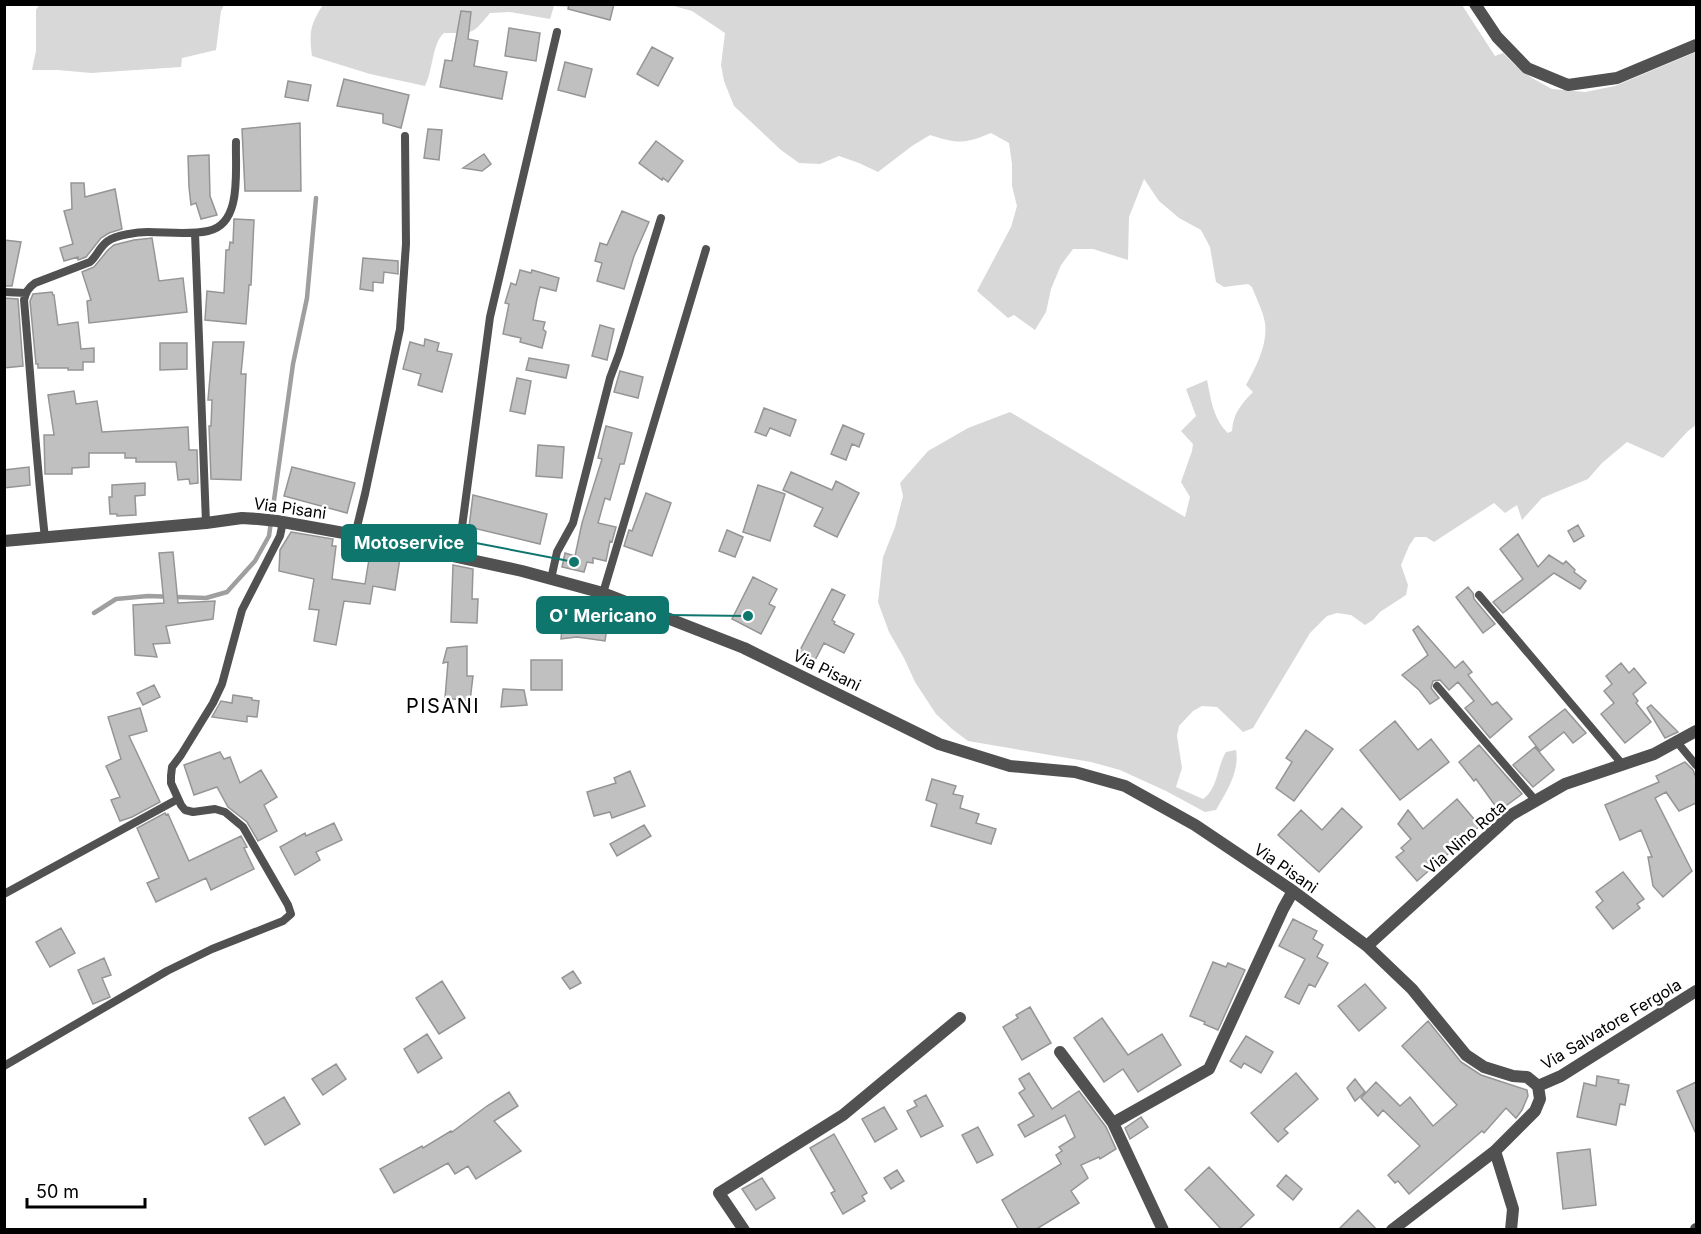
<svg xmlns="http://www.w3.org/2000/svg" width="1701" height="1234" font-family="Inter,sans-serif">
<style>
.green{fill:#d8d8d8}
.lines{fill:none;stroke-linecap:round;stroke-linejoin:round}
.stream{stroke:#9f9f9f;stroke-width:4.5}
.building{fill:#c0c0c0;stroke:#959595;stroke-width:1.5}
.service{stroke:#515151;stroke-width:8}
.minor{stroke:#515151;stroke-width:12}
.tertiary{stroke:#515151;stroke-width:12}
.labels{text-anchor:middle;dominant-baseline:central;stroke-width:5;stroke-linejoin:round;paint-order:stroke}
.street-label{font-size:16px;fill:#000;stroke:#fff}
.quarter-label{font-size:20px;letter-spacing:1.5px;fill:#000;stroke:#fff}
.leader{fill:none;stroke:#0f766e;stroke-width:2}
.callout-dot{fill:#0f766e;stroke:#fff;stroke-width:2}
.callout{fill:#0f766e;stroke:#0f766e;stroke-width:2}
.callout-label{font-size:18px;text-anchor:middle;font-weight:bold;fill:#fff}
</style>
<rect width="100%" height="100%" fill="#fff"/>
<path class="green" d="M39 5V4L224 5 221 11 216 50 182 58 181 67 91 73 58 70H32L36 51V10Z
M323 5H569L568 7 554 6 550 19 510 12 490 13C471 36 473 33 444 33 432 43 433 71 425 86L370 74 312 56C309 34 310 24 323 5Z
M670 5H1462L1495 56 1503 53 1515 65 1532 78 1552 89 1585 92 1615 86 1696 52V425L1688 431 1663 458 1627 442 1602 463 1588 479 1542 498 1522 520 1517 505 1505 513 1494 503 1434 542 1426 537H1415L1409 546 1401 565 1408 585 1406 595 1380 612 1373 620 1365 625 1351 615 1337 613 1327 616 1310 633 1253 728 1243 732 1217 707 1202 706 1193 711 1179 726 1177 736 1182 768 1176 787 1203 799C1218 789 1217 766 1226 752L1236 750C1240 772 1226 792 1216 810L1205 812 1166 791 1120 770 1091 762 968 741 952 729 936 714 915 682 904 658 889 632 878 602 883 557 895 527 903 496 900 483 928 451 968 428 1010 412 1185 517 1190 497 1181 482 1192 451 1193 444 1181 431 1196 416 1186 389 1207 380C1211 399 1213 419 1228 433L1232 431C1233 414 1241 404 1253 392L1246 385C1256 367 1268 344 1265 323 1263 311 1256 298 1252 287L1248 284 1224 287 1216 282 1210 247 1201 230 1179 218 1159 201 1144 179 1129 217 1128 260 1093 249H1073L1061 265 1051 289 1046 312 1035 330 1014 315 1008 318 977 291 1011 227 1017 206 1012 186V164L1009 143 991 133C965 144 957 144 930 135L912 146 878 172 859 163 839 156 820 164 799 163 781 150 734 106 724 81 721 65 725 33 692 11Z"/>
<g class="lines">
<path class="stream" d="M94 613 116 599 148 596 206 598 227 592 255 561 269 536 293 364 307 298 316 198"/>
</g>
<path class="building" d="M569 4H614L610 20 568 9Z
M461 11 471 12 468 39 478 41 474 66 507 72 502 99 440 87 445 60 452 61Z
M509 28 540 33 536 61 505 56Z
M652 47 673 58 658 86 637 74Z
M565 62 592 69 585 97 558 90Z
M344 79 409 95 401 128 383 123V114L337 106Z
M288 81 311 85 308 101 285 97Z
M300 123 301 191H245L242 129Z
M428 129 442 130 439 160 424 158Z
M656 141 683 161 668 182 663 178 662 180 639 163Z
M484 154 491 164 482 171 463 168Z
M209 155 210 196 217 215 201 219 196 203 191 205 189 187 188 156Z
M71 183H84L85 197 115 189 122 229 109 233 101 238 86 257 78 260V257L64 261 60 248 73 244 64 211 72 209Z
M622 211 649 222 634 256 624 289 597 281 602 263 595 261 600 243 607 245Z
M234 219 254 220 251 285H249L246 324 205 320 207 291 224 293 226 250H229L230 242 233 243Z
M152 238 159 281 183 278 187 312 89 323 87 301 91 300 82 272 94 267 108 250 114 245 134 240Z
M4 240 21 242 12 286H4Z
M363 258 398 261V274L384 272 383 283 373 282V291L360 289Z
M520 270 531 273 532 270 559 278 556 291 540 287 537 299 533 320 545 322 543 329 546 332 542 348 520 342 521 338 503 334 509 304 505 303 511 283 516 285Z
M52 292 53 295H54L58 325 78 322 81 349 94 348V362H83V370H68V368H38V364H36L30 301 33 294Z
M4 298 18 299 23 366 4 368Z
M600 325 614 329 607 360 592 356Z
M425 339 439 343 437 351 452 354 442 392 418 385 421 374 403 369 410 342 424 346Z
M213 342H244L241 374H246L241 480 211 479 209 426H211L212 400H208Z
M160 343H187V369L160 370Z
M529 358 569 365 566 378 526 370Z
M620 371 643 377 638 398 614 392Z
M517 378 531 381 525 414 510 411Z
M74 391 76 404 97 401 102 432 188 427 189 450H197L198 483 190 484 189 479 178 480 176 462H136V458H125V453H89V467L72 468V474H45L44 435H54L48 395Z
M764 408 796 420 790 436 770 428 766 436 755 432Z
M843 425 864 434 859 447 852 444 846 460 831 454Z
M606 426 632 433 624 464H620L610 500 605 498 598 523 616 527 612 542 610 541 606 561 593 558V563L587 562 584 572 562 567 565 553 575 556 582 523 602 459 598 458Z
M538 445 564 447 562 478 536 476Z
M29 467 30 485 4 488V470Z
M292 467 355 483 347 513 284 496Z
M791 472 832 490 836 481 859 493 837 537 814 526 823 508 783 490Z
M145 483V495L135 496 136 515 117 516V514H110L109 497H112V485Z
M758 485 785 494 770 541 743 532Z
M646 493 671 503 652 556 624 546 629 530 632 531Z
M473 495 547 514 540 544 469 527Z
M1578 525 1584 536 1574 542 1568 531Z
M727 530 743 537 735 557 719 551Z
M291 532 333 539 332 546H336L332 579 365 584 370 553 400 558 395 590 373 586 370 604 344 601 336 645 314 641 319 610 309 609 314 579 279 571 280 550Z
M1518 534 1538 567 1549 555 1563 564 1566 561 1575 570 1574 572 1586 581 1580 589 1554 573 1503 613 1493 602 1523 579 1500 549Z
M173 552 178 603 215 601 213 619 166 626 170 643 153 644 157 657 135 655 133 605 164 603 159 553Z
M453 565 473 569 472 599H478L477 623 451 622Z
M753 577 777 589 769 604 775 607 761 634 732 619Z
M1468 587 1473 593 1474 599 1495 624 1483 633 1456 597Z
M832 589 845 595 832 620 835 622 834 624 854 634 844 653 824 643 813 664 797 656Z
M582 603 610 607 605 641 577 637 561 639 564 607 581 610Z
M1418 626 1455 668 1463 661 1472 672 1468 675 1492 705 1497 702 1512 719 1490 738 1465 708 1474 701 1458 682 1449 690 1440 680 1433 681 1431 688 1439 698 1430 704 1419 690 1402 675 1428 655 1413 630Z
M467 646V676H473L470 701 445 698 448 662 443 663 447 648Z
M531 660H562V690H531Z
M1621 663 1629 673 1634 668 1646 683 1633 694 1638 701 1636 703 1651 722 1625 743 1601 714 1614 703 1604 691 1612 684 1606 676Z
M154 685 160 697 143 705 137 693Z
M503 689 524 690 527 705 501 707Z
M233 695 252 698V700L259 701 257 717 247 716V722L212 717 221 701 232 703Z
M1651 705 1678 732 1665 738 1647 708Z
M140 708 147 731 129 736 160 802 132 817 120 821 111 800 120 797 106 766 121 759 108 717Z
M1565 709 1586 733 1573 743 1564 732 1540 751 1529 737Z
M1395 721 1418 750 1431 739 1449 762 1400 800 1360 750Z
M1306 730 1333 749 1294 801 1276 788 1292 762 1286 758Z
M1479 745 1522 794 1499 811 1476 779 1474 781 1459 762Z
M1535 747 1554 770 1533 787 1513 765Z
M220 752 224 759 230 757 240 783 261 770 277 797 264 805 277 831 258 841 247 822 228 807 217 787 194 795 184 765Z
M1685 762 1693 770 1696 778V803L1679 811 1666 792 1655 798 1692 871 1663 897 1653 886 1648 857H1652L1641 830 1620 840 1605 805 1659 782 1656 776Z
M630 771 645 806 612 818 610 812 594 816 587 792 616 783 614 778Z
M932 779 956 786 953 794 963 796 960 808 979 814 976 823 996 829 991 844 931 826 937 804 926 800Z
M1457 799 1480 826 1417 881 1396 857 1404 851 1401 848 1411 839 1398 824 1408 810 1423 829Z
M1342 808 1362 827 1319 872 1278 835 1301 810 1322 830Z
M165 813 166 815 168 814 189 861 241 836 247 847 244 848 254 869 211 890 206 878 156 902 147 883 159 878 137 828Z
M334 823 342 840 316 852 320 860 295 875 280 847 305 833 306 836Z
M644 825 651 836 617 856 610 844Z
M1623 872 1644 899 1637 904 1640 908 1613 929 1596 907 1603 901 1596 892Z
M1293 919 1317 931 1313 939 1323 945 1317 957 1328 963 1315 987 1309 984 1299 1004 1285 997 1305 959 1279 946Z
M61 928 75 953 50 967 36 942Z
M104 958 111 975 102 978 110 997 93 1004 78 970Z
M1213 962 1226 967 1228 963 1245 970 1218 1030 1204 1024 1205 1022 1190 1016Z
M573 971 581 983 570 989 562 978Z
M442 981 465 1018 439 1034 416 998Z
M1365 984 1386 1008 1359 1031 1338 1006Z
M1030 1007 1051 1043 1022 1060 1003 1027 1018 1018 1016 1015Z
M1102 1018 1128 1055 1162 1034 1181 1065 1138 1092 1123 1069 1104 1082 1074 1038Z
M1428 1021 1461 1062 1481 1075 1527 1090 1528 1096 1522 1110 1516 1118 1506 1108 1484 1133 1482 1131 1409 1194 1398 1181 1395 1183 1388 1175 1420 1146 1383 1110 1378 1116 1361 1098 1376 1082 1400 1106 1410 1097 1433 1126 1457 1105 1402 1046Z
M427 1034 442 1058 418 1073 404 1049Z
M1246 1036 1273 1052 1261 1073 1244 1063 1241 1068 1230 1061Z
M336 1064 346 1079 323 1095 312 1079Z
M1029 1073 1052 1109 1079 1091 1106 1127 1116 1149 1100 1159 1099 1157 1081 1165 1088 1178 1071 1191 1079 1203 1035 1230H1019L1002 1200 1061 1164 1056 1155 1062 1151 1059 1147 1075 1137 1065 1115 1025 1137 1018 1125 1034 1116 1019 1093 1025 1089 1019 1079Z
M1296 1073 1318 1099 1284 1129 1288 1133 1278 1142 1251 1113Z
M1597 1076 1619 1080 1618 1083 1629 1085 1625 1105 1620 1104 1616 1125 1577 1117 1584 1083 1596 1086Z
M1355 1079 1365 1092 1355 1101 1347 1088Z
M1696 1082V1134L1677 1091Z
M509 1092 518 1106 494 1121 521 1151 476 1179 468 1166 455 1174 448 1163 394 1193 380 1169 422 1146 423 1148 451 1131 452 1132 487 1106Z
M926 1095 943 1126 921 1137 907 1111 917 1106 914 1101Z
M284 1097 300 1124 265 1145 249 1118Z
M884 1107 897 1129 875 1142 862 1119Z
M1141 1117 1148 1127 1130 1139 1125 1128Z
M978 1127 993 1155 977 1163 962 1135Z
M834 1134 867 1193 862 1196 865 1201 843 1214 831 1193 835 1191 810 1148Z
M1590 1149 1596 1205 1563 1209 1557 1153Z
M1209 1167 1254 1215 1238 1230H1222L1185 1190Z
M897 1170 904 1181 891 1189 884 1178Z
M1286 1175 1302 1189 1293 1200 1277 1186Z
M762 1178 775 1198 756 1210 742 1189Z
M1358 1210 1377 1230H1338Z"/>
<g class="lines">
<path class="service" d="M195 233 206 523
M4 292 26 293
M355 535 365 494 400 329 406 244 405 136
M45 538C36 459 31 380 24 300 26 292 28 288 35 283L90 262C97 256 100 246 108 241 116 235 138 232 148 232 167 232 189 235 208 231 243 224 235 169 236 142
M458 557 490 317 557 32
M551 579 557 552 573 523 610 378 619 354 661 218
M603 593 706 249
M1479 595 1623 765
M1437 686 1536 801
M1677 742 1696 765
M4 894 178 799
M4 1066 167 971 212 949 283 921 291 914 288 905 243 827 225 812 215 809 193 812 185 810 181 805 171 783V776L172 767 181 755 213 703 222 684 242 610 280 536 283 522"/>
<path class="minor" d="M4 541 206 523 242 518 258 519 277 521 355 535 522 571 603 593 744 648 939 744 1010 766 1075 772 1125 786 1195 825 1293 891 1367 946 1412 989 1466 1055 1484 1067 1513 1076 1527 1077 1538 1086
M1367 946 1511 815 1565 784 1654 754 1696 731
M1060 1052 1113 1123 1163 1230
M1538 1086 1561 1076 1696 991
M1113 1123 1209 1069 1283 909 1293 891
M1495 1151 1513 1209 1511 1230
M744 1230 719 1193 843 1115 960 1018
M1392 1230 1495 1151 1535 1111 1540 1099 1538 1086
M1696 1230V1229"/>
<path class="tertiary" d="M1475 4 1497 37 1527 68 1568 85 1617 78 1696 45"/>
</g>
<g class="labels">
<g class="street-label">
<text transform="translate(290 508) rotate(8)">Via Pisani</text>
<text transform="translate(827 670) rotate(26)">Via Pisani</text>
<text transform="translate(1465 837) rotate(-41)">Via Nino Rota</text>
<text transform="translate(1286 868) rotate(35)">Via Pisani</text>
<text transform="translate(1611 1024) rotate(-31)">Via Salvatore Fergola</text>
</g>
<g class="quarter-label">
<text x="443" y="706">PISANI</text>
</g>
</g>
<path class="leader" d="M574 562L476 543M748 616L668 615"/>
<g class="callout-dot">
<circle cx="574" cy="562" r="6"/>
<circle cx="748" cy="616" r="6"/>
</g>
<g class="callout">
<rect x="342" y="525" width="134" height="36" rx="6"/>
<rect x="537" y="597" width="131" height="36" rx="6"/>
</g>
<g class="callout-label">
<text x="409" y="549">Motoservice</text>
<text x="603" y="622">O' Mericano</text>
</g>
<rect width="1701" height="1234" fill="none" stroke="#000000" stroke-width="12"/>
<path d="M27 1198v9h118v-9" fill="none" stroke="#000000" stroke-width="3"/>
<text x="36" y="1198" font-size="18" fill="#000000" stroke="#ffffff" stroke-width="4.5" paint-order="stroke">50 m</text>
</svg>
